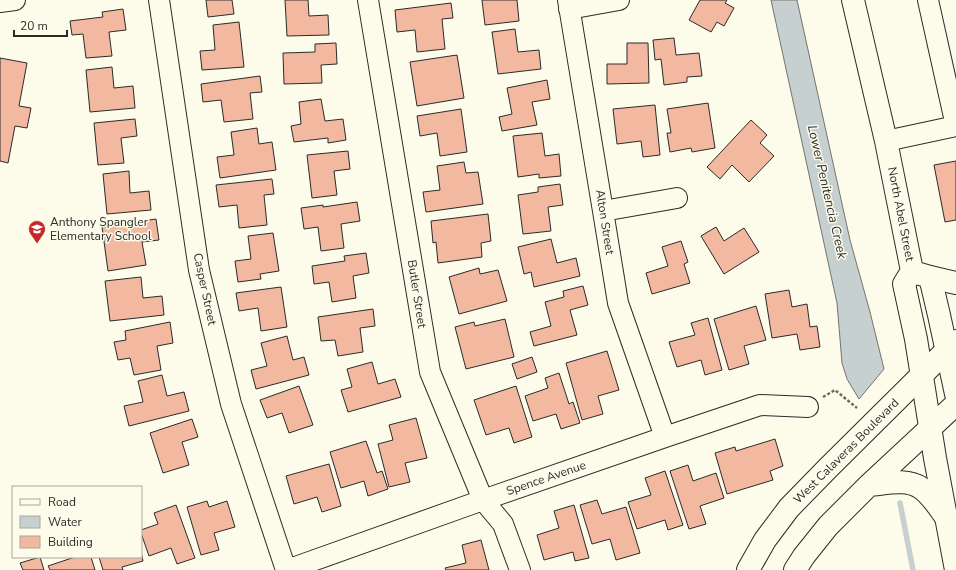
<svg xmlns="http://www.w3.org/2000/svg" width="956" height="570" font-family="'Nunito Sans',sans-serif">
<style>
.water{fill:#c7d0d0;stroke:#74746e}
.lines{fill:none;stroke-linecap:round;stroke-linejoin:round}
.stream{stroke:#c7d0d0;stroke-width:5.5}
.building{fill:#f2b8a0;stroke:#2b2b2b}
.minor-casing{stroke:#2b2b2b;stroke-width:22}
.major-casing{stroke:#2b2b2b;stroke-width:24}
.highway-casing{stroke:#2b2b2b;stroke-width:24}
.path{stroke:#6a6964;stroke-width:2.5;stroke-dasharray:3 2;stroke-linecap:butt}
.minor{stroke:#fdfbea;stroke-width:20}
.major{stroke:#fdfbea;stroke-width:22}
.highway{stroke:#fdfbea;stroke-width:22}
.labels{text-anchor:middle;dominant-baseline:central;stroke-width:3;stroke-linejoin:round;paint-order:stroke}
.street-label{font-size:12px;fill:#2b2b2b;stroke:#fdfbea}
.poi-label{font-size:12px;fill:#2b2b2b;stroke:#fdfbea;text-anchor:start}
.water-label{font-size:13px;font-style:italic;fill:#2b2b2b;stroke:#fdfbea}
</style>
<rect width="100%" height="100%" fill="#fdfbea"/>
<path class="water" d="M771 0H797L850 240 870 312 884 369 859 399 847 379 842 363 837 303Z"/>
<g class="lines">
<path class="stream" d="M900 503 913 570"/>
</g>
<path class="building" d="M206 0H232L234 14 208 17Z
M285 0H308L309 16 328 15 329 35 287 36Z
M482 0H517L519 21 485 25Z
M700 0H727L725 3 734 8 724 26 717 22 711 32 689 20Z
M451 3 453 18 442 19 445 49 417 52 415 30 397 32 395 10Z
M123 9 126 30 109 32 112 56 86 58 83 34 72 35 70 21 103 17 102 12Z
M239 22 244 67 202 70 200 51 215 50 213 25Z
M515 29 518 52 539 50 541 69 498 74 492 32Z
M674 38 676 55 699 53 702 76 687 77V82L664 85 661 59 655 60 653 40Z
M336 43 337 64 321 65 322 83 284 84 283 53 315 52V44Z
M627 43H648L649 83 607 84V64H627Z
M457 55 464 98 417 106 410 62Z
M0 58 27 63 19 106 31 108 27 128 15 126 8 163 0 161Z
M112 67 114 88 133 86 135 108 90 112 86 70Z
M260 76 262 92 250 93 253 119 224 122 221 100 203 102 201 84Z
M547 80 550 99 532 102 537 125 502 131 499 117 512 114 507 88Z
M321 99 325 121 343 119 346 140 328 143V138L294 142 291 126 301 124 299 102Z
M708 103 715 148 692 152 691 148 670 152 667 133H671L667 109Z
M655 105 660 155 643 157 641 141 617 144 613 109Z
M461 109 467 152 440 156 437 133 420 136 417 116Z
M135 119 137 136 121 138 124 163 98 165 94 123Z
M751 120 767 135 760 143 774 156 749 182 732 165 720 179 707 167Z
M257 128 259 144 272 142 276 170 220 178 217 157 234 155 231 132Z
M542 133 545 156 559 154 561 176 539 178V174L518 177 513 136Z
M348 151 350 169 334 171 337 195 312 198 307 155Z
M956 161V220L945 222 934 165Z
M464 162 466 173 478 172 483 204 426 212 423 192 440 190 437 166Z
M129 171 130 193 149 191 151 210 107 214 103 174Z
M272 179 274 194 264 195 267 225 239 228 237 205 219 207 216 185Z
M560 184 563 205 548 207 551 231 523 234 518 195 538 192V187Z
M357 202 360 221 341 224 344 248 321 251 318 227 304 229 301 208 323 205V207Z
M488 214 491 241 481 243 482 257 438 263 436 242 433 243 431 221Z
M156 219 159 240 142 242 146 265 108 271 102 227Z
M716 227 724 241 744 228 759 252 724 274 701 236Z
M273 233 279 271 260 274 261 279 238 282 235 261 251 259 248 236Z
M551 239 557 263 576 258 580 276 534 287 531 272 524 274 518 247Z
M681 241 688 262 684 264 690 283 652 294 646 273 668 266 662 247Z
M366 253 369 273 353 276 356 298 332 302 329 282 314 284 312 266 345 261 344 256Z
M479 268 480 274 498 270 507 301 459 314 449 277Z
M141 277 143 298 162 296 164 315 110 321 105 281Z
M583 286 588 305 570 310 577 335 534 346 530 332 551 326 545 302 564 297 563 291Z
M281 287 287 327 261 331 258 308 239 311 236 293Z
M789 290 792 307 807 304 810 327 817 326 820 347 800 350 797 334 772 338 765 294Z
M756 306 766 340 744 346 749 364 729 370 714 319Z
M373 309 375 326 360 328 363 352 338 356 335 340 321 341 318 317Z
M708 318 722 370 705 375 701 360 677 367 669 342 695 335 691 323Z
M505 319 514 357 466 369 455 327 474 322 475 326Z
M170 322 173 343 157 346 161 370 134 375 130 358 118 360 114 342 126 340 125 331Z
M287 336 293 360 304 357 309 375 256 389 251 370 267 366 261 343Z
M607 351 619 390 598 396 603 414 582 420 566 363Z
M532 357 537 372 517 379 512 364Z
M372 362 378 384 395 379 401 397 348 412 341 390 352 387 347 369Z
M559 373 569 404 573 402 580 423 561 429 556 414 533 421 525 396 548 388 545 378Z
M162 375 167 396 184 392 189 411 129 426 124 406 143 402 138 381Z
M299 386 313 425 289 433 282 413 267 418 260 400Z
M516 386 532 437 514 443 509 428 486 435 474 400Z
M416 418 427 458 405 463 410 482 389 487 378 444 393 440 389 425Z
M192 419 198 437 182 442 189 465 163 473 150 433Z
M775 439 783 466 770 471 773 480 727 494 715 453 735 447 736 451Z
M366 441 377 473 382 471 388 489 368 496 364 481 341 488 330 452Z
M329 464 341 506 322 512 317 497 294 504 286 476Z
M688 465 693 481 716 473 724 498 700 506 706 524 689 529 670 471Z
M665 471 683 525 668 530 665 520 637 529 628 502 651 495 645 478Z
M597 500 602 514 626 507 640 553 616 560 610 539 592 544 580 505Z
M207 501 209 507 227 501 235 527 214 533 219 550 201 555 187 507Z
M176 505 195 558 177 564 171 548 149 556 141 533V530L158 524 154 513Z
M574 505 589 558 575 561 573 552 544 560 537 535 559 528 554 511Z
M481 540 489 570H446L445 568 466 563 462 545Z
M141 552 143 561 122 567 123 570H103L99 557H141Z
M40 557 44 570H23L20 563Z
M75 557H91L95 570H50L48 566Z"/>
<g class="lines">
<defs>
<path id="minor" d="M159 0 199 270 231 404 286 570
M368 0 430 372 483 500 503 524 520 570
M568 0 603 211 618 303 665 437
M0 2 15 0
M569 9 619 0
M886 141 956 126 928 0
M603 211 677 198
M287 570 483 500 665 437 760 405 808 407"/>
<path id="major" d="M853 0 886 141 912 271 904 284 916 339 935 458 956 570
M913 272 930 277 939 315 956 394"/>
<path id="highway" d="M930 277 956 283
M869 485C885 484 906 478 921 488 931 495 938 506 945 516
M748 570 765 540 789 508 828 468 956 341
M795 570 804 556 828 526 869 485 956 404"/>
</defs>
<use href="#minor" class="minor-casing"/>
<use href="#major" class="major-casing"/>
<use href="#highway" class="highway-casing"/>
<path class="path" d="M823 397 835 390 857 408"/>
<use href="#minor" class="minor"/>
<use href="#major" class="major"/>
<use href="#highway" class="highway"/>
</g>
<defs>
<symbol id="school-pin" viewBox="-11 -11 22 30"><path d="M0 17L-7.5 6A9.5 9.5 0 1 1 7.5 6Z" fill="#c62828" stroke="#fdfbea"/><path d="M0-5L7-2L0 1L-7-2ZM-4 1L0 2.5L4 1V4Q0 6-4 4Z" fill="#fff"/></symbol>
</defs>
<g fill-rule="evenodd">
<use href="#school-pin" x="27" y="219" width="20" height="27"/>
</g>
<g class="labels">
<g class="street-label">
<text transform="translate(901 214) rotate(79)">North Abel Street</text>
<text transform="translate(605 222) rotate(81)">Alton Street</text>
<text transform="translate(205 289) rotate(78)">Casper Street</text>
<text transform="translate(417 294) rotate(81)">Butler Street</text>
<text transform="translate(846 451) rotate(-45)">West Calaveras Boulevard</text>
<text transform="translate(546 478) rotate(-19)">Spence Avenue</text>
</g>
<g class="poi-label">
<text x="50" y="222">Anthony Spangler<tspan x="50" dy="14">Elementary School</tspan></text>
</g>
<g class="water-label">
<text transform="translate(827 192) rotate(77)">Lower Penitencia Creek</text>
</g>
</g>
<rect x="12" y="486" width="130" height="72" fill="#fdfbea" stroke="#a9a89e"/>
<rect x="20" y="499" width="20" height="6" fill="#fdfbea" stroke="#a9a89e"/>
<text x="48" y="506" font-size="12" fill="#2b2b2b">Road</text>
<rect x="20" y="516" width="20" height="12" fill="#c7d0d0" stroke="#a9a89e"/>
<text x="48" y="526" font-size="12" fill="#2b2b2b">Water</text>
<rect x="20" y="536" width="20" height="12" fill="#f2b8a0" stroke="#a9a89e"/>
<text x="48" y="546" font-size="12" fill="#2b2b2b">Building</text>
<path d="M14 30v6h53v-6" fill="none" stroke="#2b2b2b" stroke-width="2"/>
<text x="20" y="30" font-size="12" fill="#2b2b2b" stroke="#fdfbea" stroke-width="3" paint-order="stroke">20 m</text>
</svg>
